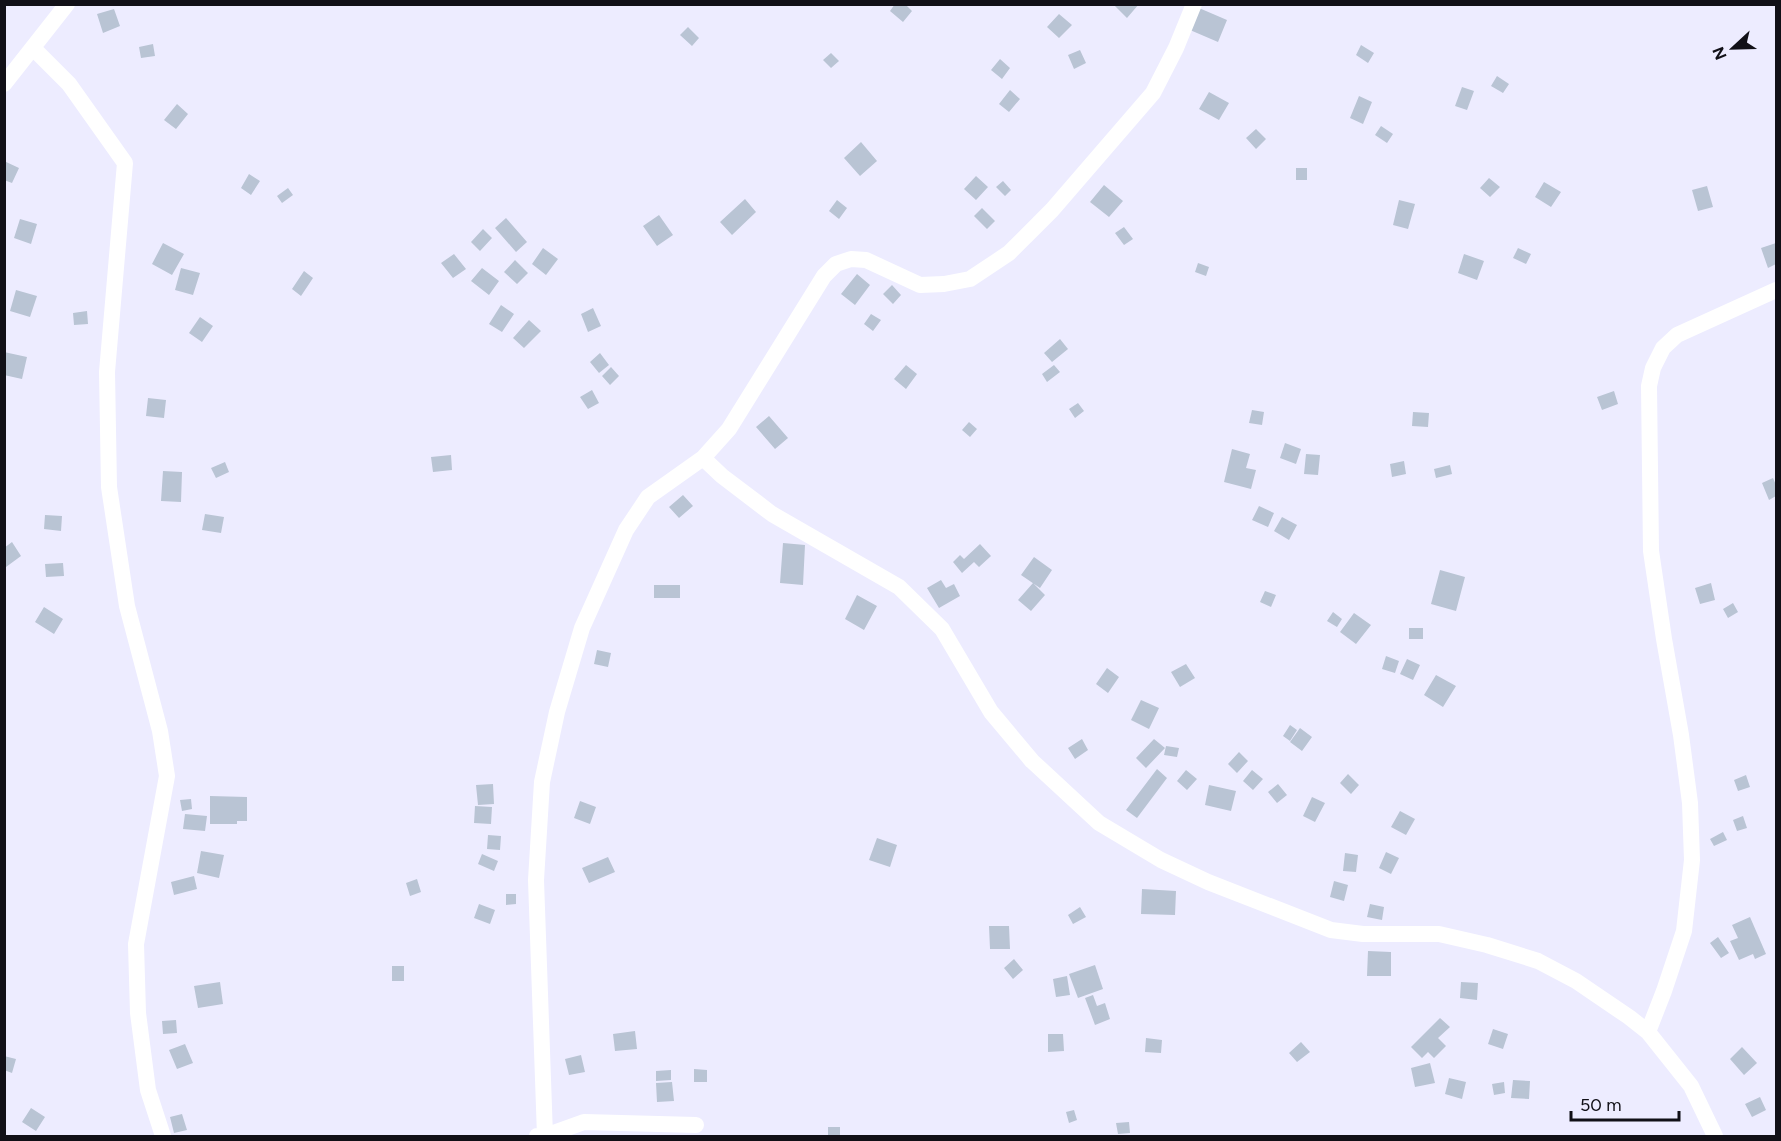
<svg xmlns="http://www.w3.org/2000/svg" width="1781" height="1141" font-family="Figtree,sans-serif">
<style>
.building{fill:#b9c4d4}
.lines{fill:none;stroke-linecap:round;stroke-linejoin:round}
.street{stroke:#fff;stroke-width:16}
</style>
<rect width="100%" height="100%" fill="#edecff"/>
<path class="building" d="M895 4H905L912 11 903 22 890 11Z
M1113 4H1139L1127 18Z
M1199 8 1227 20 1218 42 1190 30Z
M114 9 120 26 103 33 97 14Z
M1059 14 1072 25 1059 38 1047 27Z
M688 27 699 38 692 46 680 35Z
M153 44 155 56 141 58 139 47Z
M1361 45 1374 53 1368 63 1356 55Z
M1080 50 1086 63 1074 69 1068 55Z
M831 53 839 61 831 68 823 60Z
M1000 59 1010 68 1002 79 991 70Z
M1497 76 1509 84 1503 93 1491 86Z
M1462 87 1474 91 1467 110 1455 106Z
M1010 90 1020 99 1009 112 999 104Z
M1209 92 1229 103 1219 120 1199 109Z
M1359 96 1372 102 1363 124 1350 118Z
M177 104 188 114 176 129 164 120Z
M1381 126 1393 134 1387 143 1375 135Z
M1256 129 1266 139 1256 149 1246 138Z
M861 142 877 161 860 176 844 158Z
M4 161 19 168 12 183 4 180Z
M1296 168H1307V180H1296Z
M249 174 260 181 251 195 241 188Z
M976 176 988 187 976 200 964 189Z
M1489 178 1500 187 1490 197 1480 188Z
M1003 181 1011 190 1005 196 996 187Z
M1544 182 1561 192 1551 207 1535 197Z
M1104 185 1123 201 1109 217 1090 202Z
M1707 186 1713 207 1698 211 1692 190Z
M288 188 293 195 282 203 277 196Z
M745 199 756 212 732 235 720 222Z
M837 200 847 208 839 219 829 211Z
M1399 200 1415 204 1408 229 1393 225Z
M982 208 995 221 987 229 974 216Z
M659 215 673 235 657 246 643 226Z
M506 218 527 242 516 252 495 228Z
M20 219 37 224 31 244 14 238Z
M1124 227 1133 239 1124 245 1115 233Z
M483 229 492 238 480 251 471 242Z
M163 243 184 254 172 275 152 264Z
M1776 243V264L1768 268 1761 248Z
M543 248 558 259 546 275 532 264Z
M1518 248 1531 254 1526 264 1513 258Z
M454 254 466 269 453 278 441 263Z
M1464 254 1484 261 1477 280 1458 273Z
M515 260 528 273 517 284 504 272Z
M1198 263 1209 267 1206 276 1195 272Z
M181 268 200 273 193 295 175 290Z
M482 268 499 281 489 295 471 281Z
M304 271 313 278 301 296 292 289Z
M857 274 870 285 855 305 841 294Z
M892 285 901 295 893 304 883 294Z
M16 290 37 296 30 317 10 311Z
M501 305 514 314 502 332 489 324Z
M593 308 601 326 588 332 581 314Z
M87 311 88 324 74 325 73 313Z
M871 314 881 320 873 331 864 324Z
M200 317 213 326 202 342 189 333Z
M529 320 541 331 524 348 513 338Z
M1060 339 1068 349 1052 362 1044 353Z
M4 352 27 357 22 379 4 375Z
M600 353 609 365 599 373 590 362Z
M906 365 917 374 906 389 894 379Z
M1054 365 1060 372 1047 382 1042 374Z
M611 367 619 376 610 385 602 376Z
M592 390 599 403 588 409 580 397Z
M1614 391 1618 404 1602 410 1597 397Z
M148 398 166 400 164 418 146 416Z
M1078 403 1084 411 1075 418 1069 409Z
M1252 410 1264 412 1262 425 1249 423Z
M1413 412 1429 413 1428 427 1412 426Z
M769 416 788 438 775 449 756 427Z
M969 422 977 429 970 437 962 430Z
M1285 443 1301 449 1296 464 1280 458Z
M1232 449 1250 454 1246 468 1256 470 1251 489 1224 482Z
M1306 454 1320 455 1318 475 1304 474Z
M451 455 452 470 433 472 431 457Z
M1404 461 1406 474 1392 477 1390 464Z
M225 462 229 472 216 478 211 468Z
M1450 465 1452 474 1436 478 1434 469Z
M163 471 182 472 181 502 161 501Z
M1773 478 1776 485V496L1769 500 1762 483Z
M683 495 693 506 679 518 669 507Z
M1259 506 1274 513 1268 527 1252 520Z
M205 514 224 517 221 533 202 530Z
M45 515 62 516 61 531 44 529Z
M1282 517 1297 525 1289 540 1274 531Z
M12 542 21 556 6 567 4 548Z
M783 543 805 545 803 585 780 583Z
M980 544 991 556 979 567 974 562 962 573 953 562 960 555 964 559Z
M1034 557 1052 570 1040 588 1021 575Z
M63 563 64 576 46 577 45 564Z
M1440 570 1465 577 1456 611 1431 604Z
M941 580 946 588 954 584 960 596 939 608 927 588Z
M1033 583 1045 595 1031 611 1018 600Z
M1711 583 1715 600 1700 604 1695 588Z
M654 585H680V598H654Z
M1265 591 1276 595 1271 607 1260 602Z
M857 595 877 606 864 630 845 619Z
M1733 603 1738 612 1728 618 1723 609Z
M44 607 63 619 54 634 35 622Z
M1333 612 1342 619 1337 627 1327 621Z
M1354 613 1371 625 1356 644 1340 632Z
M1409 628H1423V639H1409Z
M597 650 611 653 608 667 594 664Z
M1386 656 1399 661 1395 673 1382 669Z
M1407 659 1420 665 1413 680 1400 674Z
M1186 664 1195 678 1180 687 1171 672Z
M1107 668 1119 677 1108 693 1096 684Z
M1436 675 1456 686 1443 707 1424 695Z
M1141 700 1159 708 1149 729 1131 720Z
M1290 725 1297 730 1290 741 1283 736Z
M1300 728 1312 737 1302 751 1290 742Z
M1082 739 1088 750 1075 759 1068 748Z
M1154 739 1165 748 1146 768 1136 758Z
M1166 746 1179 748 1177 757 1164 755Z
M1239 752 1248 761 1237 773 1228 764Z
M1157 769 1167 778 1137 818 1126 810Z
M1186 770 1197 779 1187 790 1177 781Z
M1252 770 1263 779 1253 790 1243 781Z
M1348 774 1359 785 1351 794 1340 783Z
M1746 775 1750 787 1738 791 1734 780Z
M493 784 494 804 478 805 476 785Z
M1278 784 1287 795 1277 803 1268 792Z
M1209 785 1236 791 1231 811 1205 805Z
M210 796 247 797V821H237V824H210Z
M1312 797 1325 803 1315 822 1303 816Z
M191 799 192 809 182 811 180 800Z
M580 801 596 807 590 824 574 818Z
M475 806 492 807 491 824 474 823Z
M1400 811 1415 819 1406 835 1391 827Z
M185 814 207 816 205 831 183 829Z
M1743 816 1747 828 1737 831 1733 820Z
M1723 832 1727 840 1714 846 1710 839Z
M488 835 501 836 500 850 487 849Z
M877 838 897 845 890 867 869 860Z
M201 851 224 855 219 878 197 873Z
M1386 852 1399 858 1391 874 1379 868Z
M1345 853 1358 855 1356 872 1343 871Z
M482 854 498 861 494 871 478 864Z
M608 857 615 872 589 883 582 868Z
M194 876 197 889 174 895 171 882Z
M417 879 421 892 410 896 406 883Z
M1334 881 1348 885 1344 901 1330 897Z
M1142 889 1176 891 1175 915 1141 914Z
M506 894H516V904L506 905Z
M479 904 495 910 490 924 474 918Z
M1370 904 1384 907 1382 920 1367 917Z
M1080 907 1086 917 1073 924 1068 915Z
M1750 917 1766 954 1755 959 1753 954 1739 960 1730 941 1738 938 1732 925Z
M989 926H1009L1010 949H990Z
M1718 937 1729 953 1721 958 1710 943Z
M1368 951 1391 952V976H1367Z
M1014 959 1023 970 1013 979 1004 968Z
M1095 965 1103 989 1078 998 1069 974Z
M392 966H404V981H392Z
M1067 976 1070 995 1056 997 1053 979Z
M220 982 223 1004 198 1008 194 986Z
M1461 982 1478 983 1477 1000 1460 998Z
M1093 995 1097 1006 1105 1003 1110 1019 1095 1025 1085 998Z
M1440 1018 1450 1027 1438 1038 1446 1046 1434 1058 1428 1052 1422 1058 1411 1047Z
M176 1020 177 1033 163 1034 162 1021Z
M1493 1029 1508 1034 1503 1049 1488 1044Z
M635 1031 637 1049 615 1051 613 1034Z
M1048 1034H1063L1064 1051 1048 1052Z
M1146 1038 1162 1040 1161 1053 1145 1052Z
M1301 1042 1310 1052 1297 1062 1289 1053Z
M185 1044 193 1063 177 1069 169 1050Z
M1742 1047 1757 1063 1744 1075 1730 1059Z
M581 1055 585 1072 569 1075 565 1059Z
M4 1056 16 1059 12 1073 4 1070Z
M1430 1063 1435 1083 1415 1087 1411 1068Z
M694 1069 707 1070V1082H694Z
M671 1070V1080L656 1081V1071Z
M1449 1078 1466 1082 1462 1099 1445 1094Z
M1513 1080 1530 1081 1529 1099 1511 1098Z
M672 1082 674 1101 657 1102 656 1083Z
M1504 1082 1505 1093 1494 1095 1492 1084Z
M1760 1097 1766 1110 1752 1117 1745 1104Z
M31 1108 45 1117 36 1131 22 1122Z
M1074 1110 1077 1120 1069 1123 1066 1112Z
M182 1114 187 1130 174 1133 170 1117Z
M1129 1122 1130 1133 1118 1134 1116 1123Z
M828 1127H840V1136H828Z"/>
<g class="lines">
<path class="street" d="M33 48 69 84 125 163 107 372 109 487 127 606 160 731 167 776 136 944 138 1013 148 1090 163 1136
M4 84 67 4
M703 458 722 476 772 514 899 587 942 629 991 712 1032 761 1099 823 1161 860 1208 882 1331 930 1363 934H1439L1487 945 1538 961 1576 981 1629 1017 1648 1032 1691 1086 1715 1136
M1648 1032 1664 991 1684 931 1692 860 1690 803 1681 735 1664 639 1651 551 1649 386 1653 368 1663 348 1677 335 1776 290
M537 1136H545L584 1122 696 1125
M545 1136 536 880 542 782 557 712 582 628 626 530 648 497 703 458 729 429 824 276 836 264 851 259 866 260 920 285 944 284 970 279 1009 253 1052 210 1153 93 1176 48 1194 4"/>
</g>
<rect width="1781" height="1141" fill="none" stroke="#111017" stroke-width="12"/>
<g transform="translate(1733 48) rotate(248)" stroke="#edecff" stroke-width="4.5" paint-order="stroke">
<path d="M0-4.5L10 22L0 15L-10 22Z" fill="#111017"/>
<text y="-9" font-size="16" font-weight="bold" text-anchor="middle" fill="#111017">N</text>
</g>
<path d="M1571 1111v9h108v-9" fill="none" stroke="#111017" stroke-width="3"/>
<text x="1580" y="1111" font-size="18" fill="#111017" stroke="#edecff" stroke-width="4.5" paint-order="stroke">50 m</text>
</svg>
